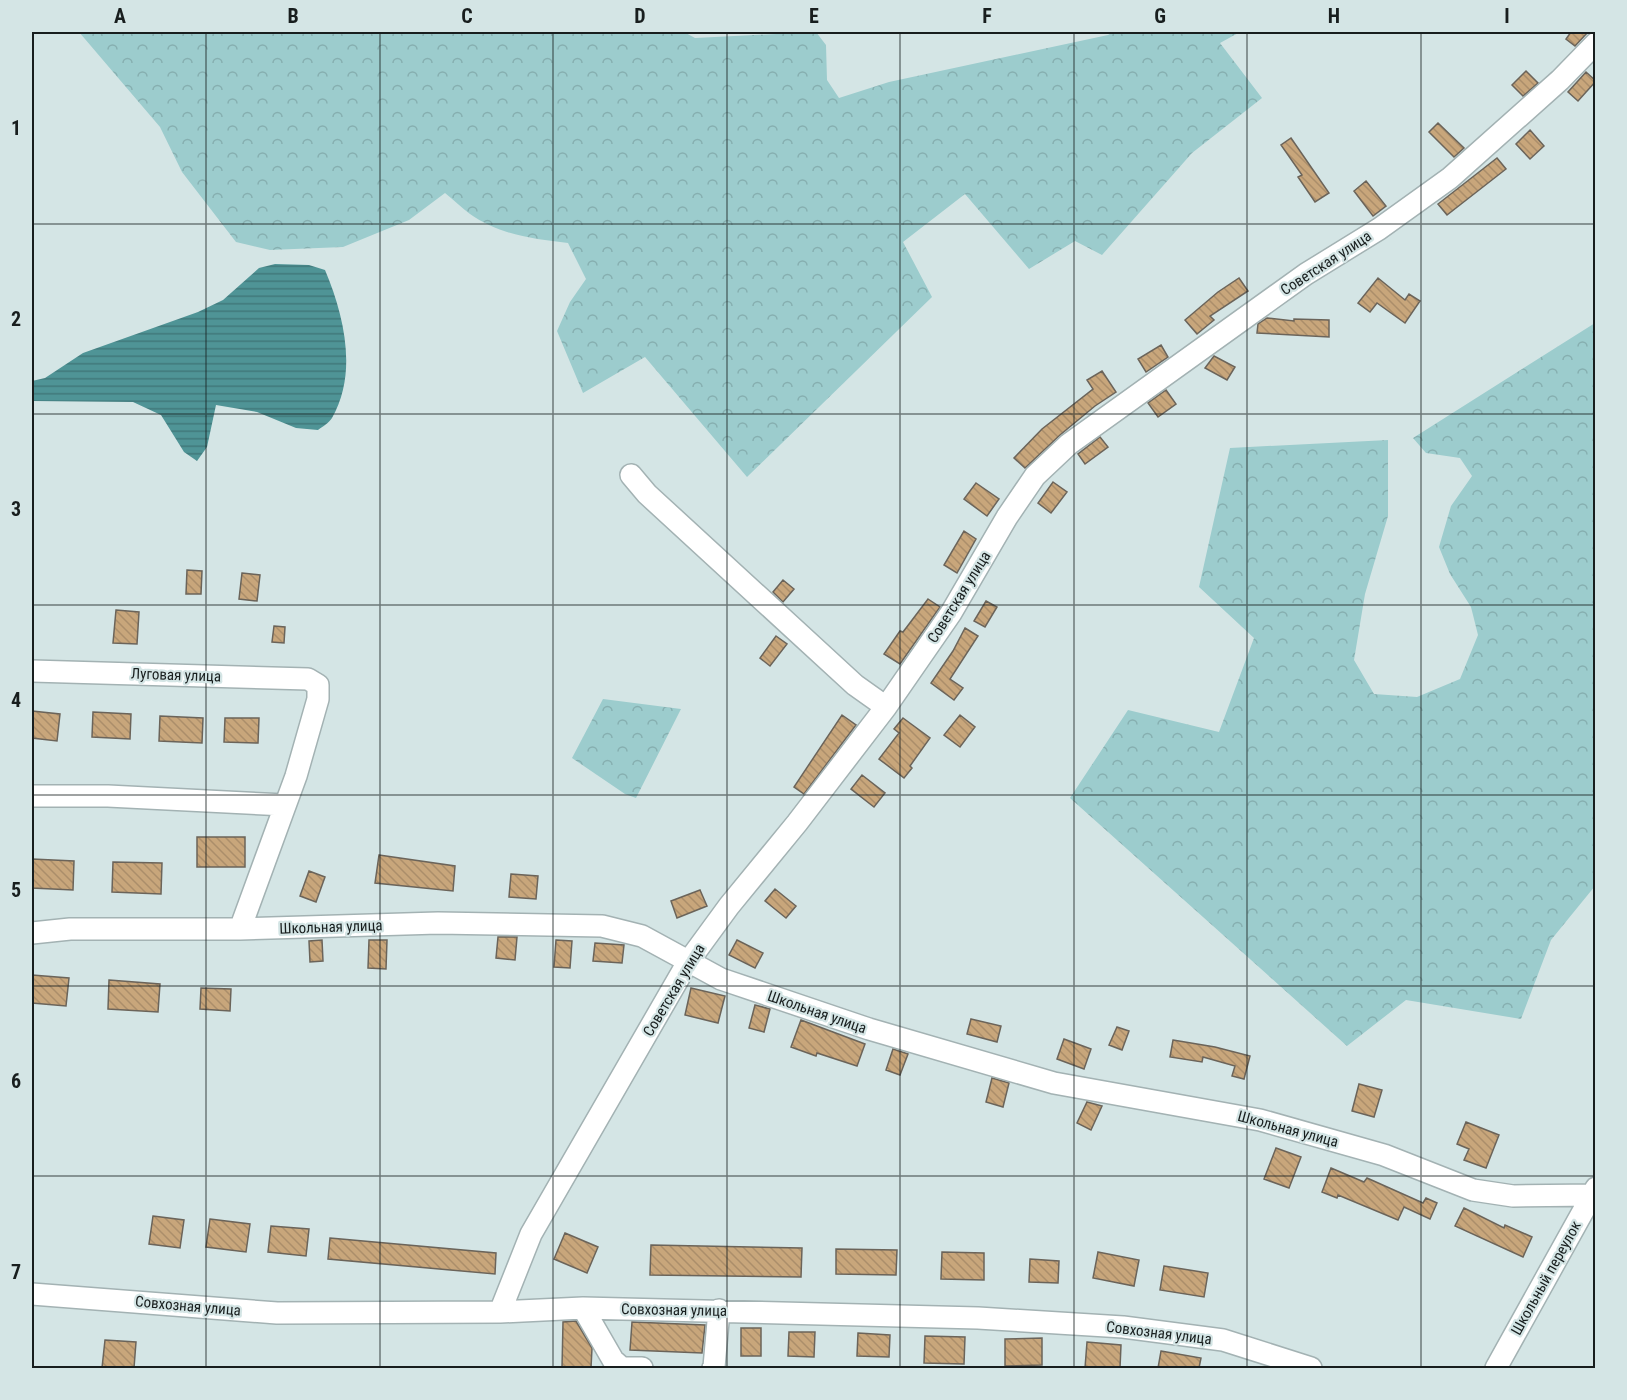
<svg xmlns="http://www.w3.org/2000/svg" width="1627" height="1400" font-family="'Roboto Condensed',sans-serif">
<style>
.forest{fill:url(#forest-crowns)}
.water{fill:url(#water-rules)}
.building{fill:url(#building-back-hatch);stroke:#6b645a;stroke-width:1.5}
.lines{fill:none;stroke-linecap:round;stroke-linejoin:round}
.minor-casing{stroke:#a3b2b3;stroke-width:24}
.minor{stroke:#fff;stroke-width:21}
.grid{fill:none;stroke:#181e1e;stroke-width:1.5;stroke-opacity:0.55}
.labels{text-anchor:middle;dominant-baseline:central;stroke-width:4.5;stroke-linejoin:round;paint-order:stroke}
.street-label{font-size:15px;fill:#181e1e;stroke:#d4e5e5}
.neatline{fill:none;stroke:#181e1e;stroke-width:2}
.grid-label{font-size:20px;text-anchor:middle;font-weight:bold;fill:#181e1e}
</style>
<defs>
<pattern id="forest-crowns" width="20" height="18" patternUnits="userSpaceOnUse" patternTransform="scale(1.5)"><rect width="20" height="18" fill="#9ccccd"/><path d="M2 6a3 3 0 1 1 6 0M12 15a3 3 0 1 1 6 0" fill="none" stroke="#86afb0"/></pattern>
<pattern id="water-rules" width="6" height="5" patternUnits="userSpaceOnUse" patternTransform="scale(1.5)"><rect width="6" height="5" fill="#4f9496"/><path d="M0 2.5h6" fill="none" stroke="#41787a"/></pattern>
<pattern id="building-back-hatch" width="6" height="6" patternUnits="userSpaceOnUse" patternTransform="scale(1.5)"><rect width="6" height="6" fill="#c8a67b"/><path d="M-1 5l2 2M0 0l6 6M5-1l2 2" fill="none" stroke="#ab8e6a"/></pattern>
</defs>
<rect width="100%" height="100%" fill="#d4e5e5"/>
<path class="forest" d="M79 32H684L695 38 816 32 826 45 827 80 839 98 889 82 1108 35 1113 32H1240L1220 43 1262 98 1192 153 1102 255 1075 241 1029 269 965 194 903 242 932 297 747 477 645 357 583 393 557 331 570 302 586 279 568 243C533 239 500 235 470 214 462 208 454 200 445 193L409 220 343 247 270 250 236 242 182 172 160 127Z
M1595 323V886L1551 940 1521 1019 1406 1000 1347 1046 1070 798 1128 710 1219 732 1254 638 1199 587 1230 448 1388 440V516L1365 594 1354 660 1374 694 1417 697 1460 679 1478 635 1471 607 1450 574 1439 547 1451 506 1472 476 1460 458 1426 453 1413 438Z
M603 699 681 709 636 798 625 794 572 758Z"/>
<path class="water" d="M275 264 309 265 325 270C344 315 358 373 332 418 329 423 322 427 318 430L296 428 257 412 216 405 207 447 197 461 184 452 161 415 133 402 32 401V381L45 378 83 353 198 312 223 300 259 268Z"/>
<path class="building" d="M1571 32H1588L1575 46 1566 39Z
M1526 71 1538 83 1523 96 1512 85Z
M1586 72 1596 81 1578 101 1568 92Z
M1438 123 1464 148 1454 157 1429 132Z
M1530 130 1544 146 1530 159 1516 144Z
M1291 138 1329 193 1315 202 1298 177 1302 175 1281 145Z
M1497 158 1506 169 1447 215 1438 204Z
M1366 181 1386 206 1373 216 1354 191Z
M1239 278 1248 291 1210 316 1214 320 1197 334 1185 320 1218 292Z
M1378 278 1405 300 1409 294 1420 301 1405 323 1377 303 1370 312 1358 303Z
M1267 318 1294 321V319L1329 320V337L1257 333 1258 324Z
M1161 345 1168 357 1146 372 1138 359Z
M1214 356 1235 367 1227 380 1205 368Z
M1102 371 1116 392 1095 406 1060 435 1025 468 1014 458 1042 429 1093 389 1087 380Z
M1166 390 1176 404 1158 417 1148 403Z
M1100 437 1108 447 1085 464 1078 454Z
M1053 482 1067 492 1051 513 1038 503Z
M976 483 999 499 987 516 964 499Z
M964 531 976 539 957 573 944 565Z
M187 570 202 571 201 594H186Z
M242 573 260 575 257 601 239 599Z
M783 580 794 589 783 602 773 592Z
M928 599 940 607 900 664 884 654 900 631 903 632Z
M986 601 997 607 985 627 974 621Z
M116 610 139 612 137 644 113 643Z
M274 626 285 627 284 643 272 642Z
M965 628 978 636 950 679 963 688 954 700 931 683 953 651Z
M776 636 787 644 770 666 760 658Z
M32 711 60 714 57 741 32 738Z
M93 712 131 714 130 739 92 737Z
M842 715 856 725 804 794 794 787Z
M960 715 975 727 960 747 944 735Z
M160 716 203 718 202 743 159 741Z
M225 718H259L258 743 224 742Z
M903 718 930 738 910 766 912 768 904 778 879 759 899 733 894 729Z
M862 775 885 793 874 807 851 789Z
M197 837H245V867H197Z
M379 855 455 866 453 891 375 883Z
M32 859 74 861 73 890 32 888Z
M113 862 162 863 161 894 112 892Z
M309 871 325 877 316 902 300 896Z
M511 874 538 876 536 899 509 897Z
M775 889 796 906 786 918 765 901Z
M700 890 707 906 677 918 671 901Z
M498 937H517L515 960 496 958Z
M322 940 323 961 310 962 309 941Z
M369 940H387L386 969 368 968Z
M556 940 572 941 570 968 554 967Z
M737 940 763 953 755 968 729 955Z
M595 943 624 945 622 963 593 961Z
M32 975 69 978 66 1006 32 1003Z
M109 980 160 984 158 1012 108 1009Z
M201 988 231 989 230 1011 200 1009Z
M691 988 725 996 718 1023 685 1015Z
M755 1005 770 1009 764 1032 749 1028Z
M971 1019 1001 1026 997 1042 967 1034Z
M801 1020 865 1044 857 1066 817 1053 816 1056 791 1047Z
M1117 1027 1129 1031 1122 1050 1109 1045Z
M1064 1039 1091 1049 1084 1069 1057 1059Z
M1173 1040 1215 1047 1250 1056 1244 1079 1232 1076 1235 1066 1203 1057 1202 1062 1170 1057Z
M893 1049 908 1054 900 1075 886 1070Z
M992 1078 1009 1083 1003 1107 986 1102Z
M1359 1084 1382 1090 1374 1117 1352 1111Z
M1087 1102 1102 1106 1091 1130 1077 1123Z
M1466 1122 1499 1135 1486 1168 1464 1160 1469 1149 1457 1144Z
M1276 1148 1301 1157 1289 1188 1264 1179Z
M1331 1168 1364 1182 1367 1178 1423 1203 1426 1198 1437 1203 1430 1219 1404 1207 1398 1220 1338 1195 1337 1198 1322 1192Z
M1464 1208 1504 1228 1505 1225 1532 1237 1523 1257 1455 1226Z
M153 1216 184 1220 180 1248 149 1244Z
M210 1219 250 1224 246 1252 206 1247Z
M271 1226 309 1229 306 1256 268 1252Z
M565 1233 598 1247 587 1273 554 1259Z
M330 1238 496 1253 495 1274 328 1259Z
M651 1245 802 1248 801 1277 650 1275Z
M836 1249 897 1250 896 1275 836 1274Z
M942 1252 984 1253V1280L941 1279Z
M1098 1252 1139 1260 1134 1286 1093 1278Z
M1030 1259 1059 1261 1058 1283 1029 1282Z
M1164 1266 1208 1273 1204 1297 1160 1290Z
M576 1321 592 1348 591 1368H562L563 1322Z
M632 1322 705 1325 702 1353 630 1350Z
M741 1328H761V1356H741Z
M789 1332H815L814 1357 788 1356Z
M858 1333 890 1335 889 1357 857 1356Z
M925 1336 965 1337 964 1364 924 1363Z
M1042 1338V1365L1005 1366V1339Z
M105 1340 136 1342 134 1368H102Z
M1087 1342 1121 1345 1120 1368H1085Z
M1161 1351 1201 1358 1199 1368H1158Z"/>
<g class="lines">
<defs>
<path id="minor" d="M631 475 647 494 855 685 886 707
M32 671 308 679 318 685V699L296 776 240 929
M32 796H108L285 805
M32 933 70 929H240L438 923 602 926 642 936 721 979 869 1029 1054 1083 1260 1120 1384 1155 1473 1190 1513 1196 1596 1195
M32 1294 277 1313 500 1312 583 1308 978 1318 1123 1327 1223 1340 1311 1368
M583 1308 613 1360 622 1368H642
M500 1312 531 1234 688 962 729 906 797 823 886 707 951 613 1007 517 1035 476 1069 444 1306 274 1379 229 1450 178 1560 80 1596 43
M713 1368 714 1367 719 1310
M1496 1368 1596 1188"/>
</defs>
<use href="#minor" class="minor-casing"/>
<use href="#minor" class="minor"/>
</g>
<path class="grid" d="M206 32V1368M380 32V1368M553 32V1368M727 32V1368M900 32V1368M1074 32V1368M1247 32V1368M1421 32V1368M32 224H1596M32 414H1596M32 605H1596M32 795H1596M32 986H1596M32 1176H1596"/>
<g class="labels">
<g class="street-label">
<text transform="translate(1326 263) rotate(-33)">Советская улица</text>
<text transform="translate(959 597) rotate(-58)">Советская улица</text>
<text transform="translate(176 675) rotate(2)">Луговая улица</text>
<text transform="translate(331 927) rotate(-2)">Школьная улица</text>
<text transform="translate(674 990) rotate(-59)">Советская улица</text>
<text transform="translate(817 1012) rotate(19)">Школьная улица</text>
<text transform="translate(1288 1129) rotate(15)">Школьная улица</text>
<text transform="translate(1546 1278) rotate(-61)">Школьный переулок</text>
<text transform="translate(188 1306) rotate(5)">Совхозная улица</text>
<text transform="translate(674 1310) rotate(1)">Совхозная улица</text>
<text transform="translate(1159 1333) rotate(7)">Совхозная улица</text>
</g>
</g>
<rect width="1627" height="1400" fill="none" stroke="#d4e5e5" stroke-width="66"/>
<rect x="33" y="33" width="1561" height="1334" class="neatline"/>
<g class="grid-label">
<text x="120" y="23">A</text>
<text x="293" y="23">B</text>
<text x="467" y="23">C</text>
<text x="640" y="23">D</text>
<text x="814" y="23">E</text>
<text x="987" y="23">F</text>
<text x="1160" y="23">G</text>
<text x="1334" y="23">H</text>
<text x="1507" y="23">I</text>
<text x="16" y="135">1</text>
<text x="16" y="326">2</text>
<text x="16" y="516">3</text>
<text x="16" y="707">4</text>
<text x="16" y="897">5</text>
<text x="16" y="1088">6</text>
<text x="16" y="1279">7</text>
</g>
</svg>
